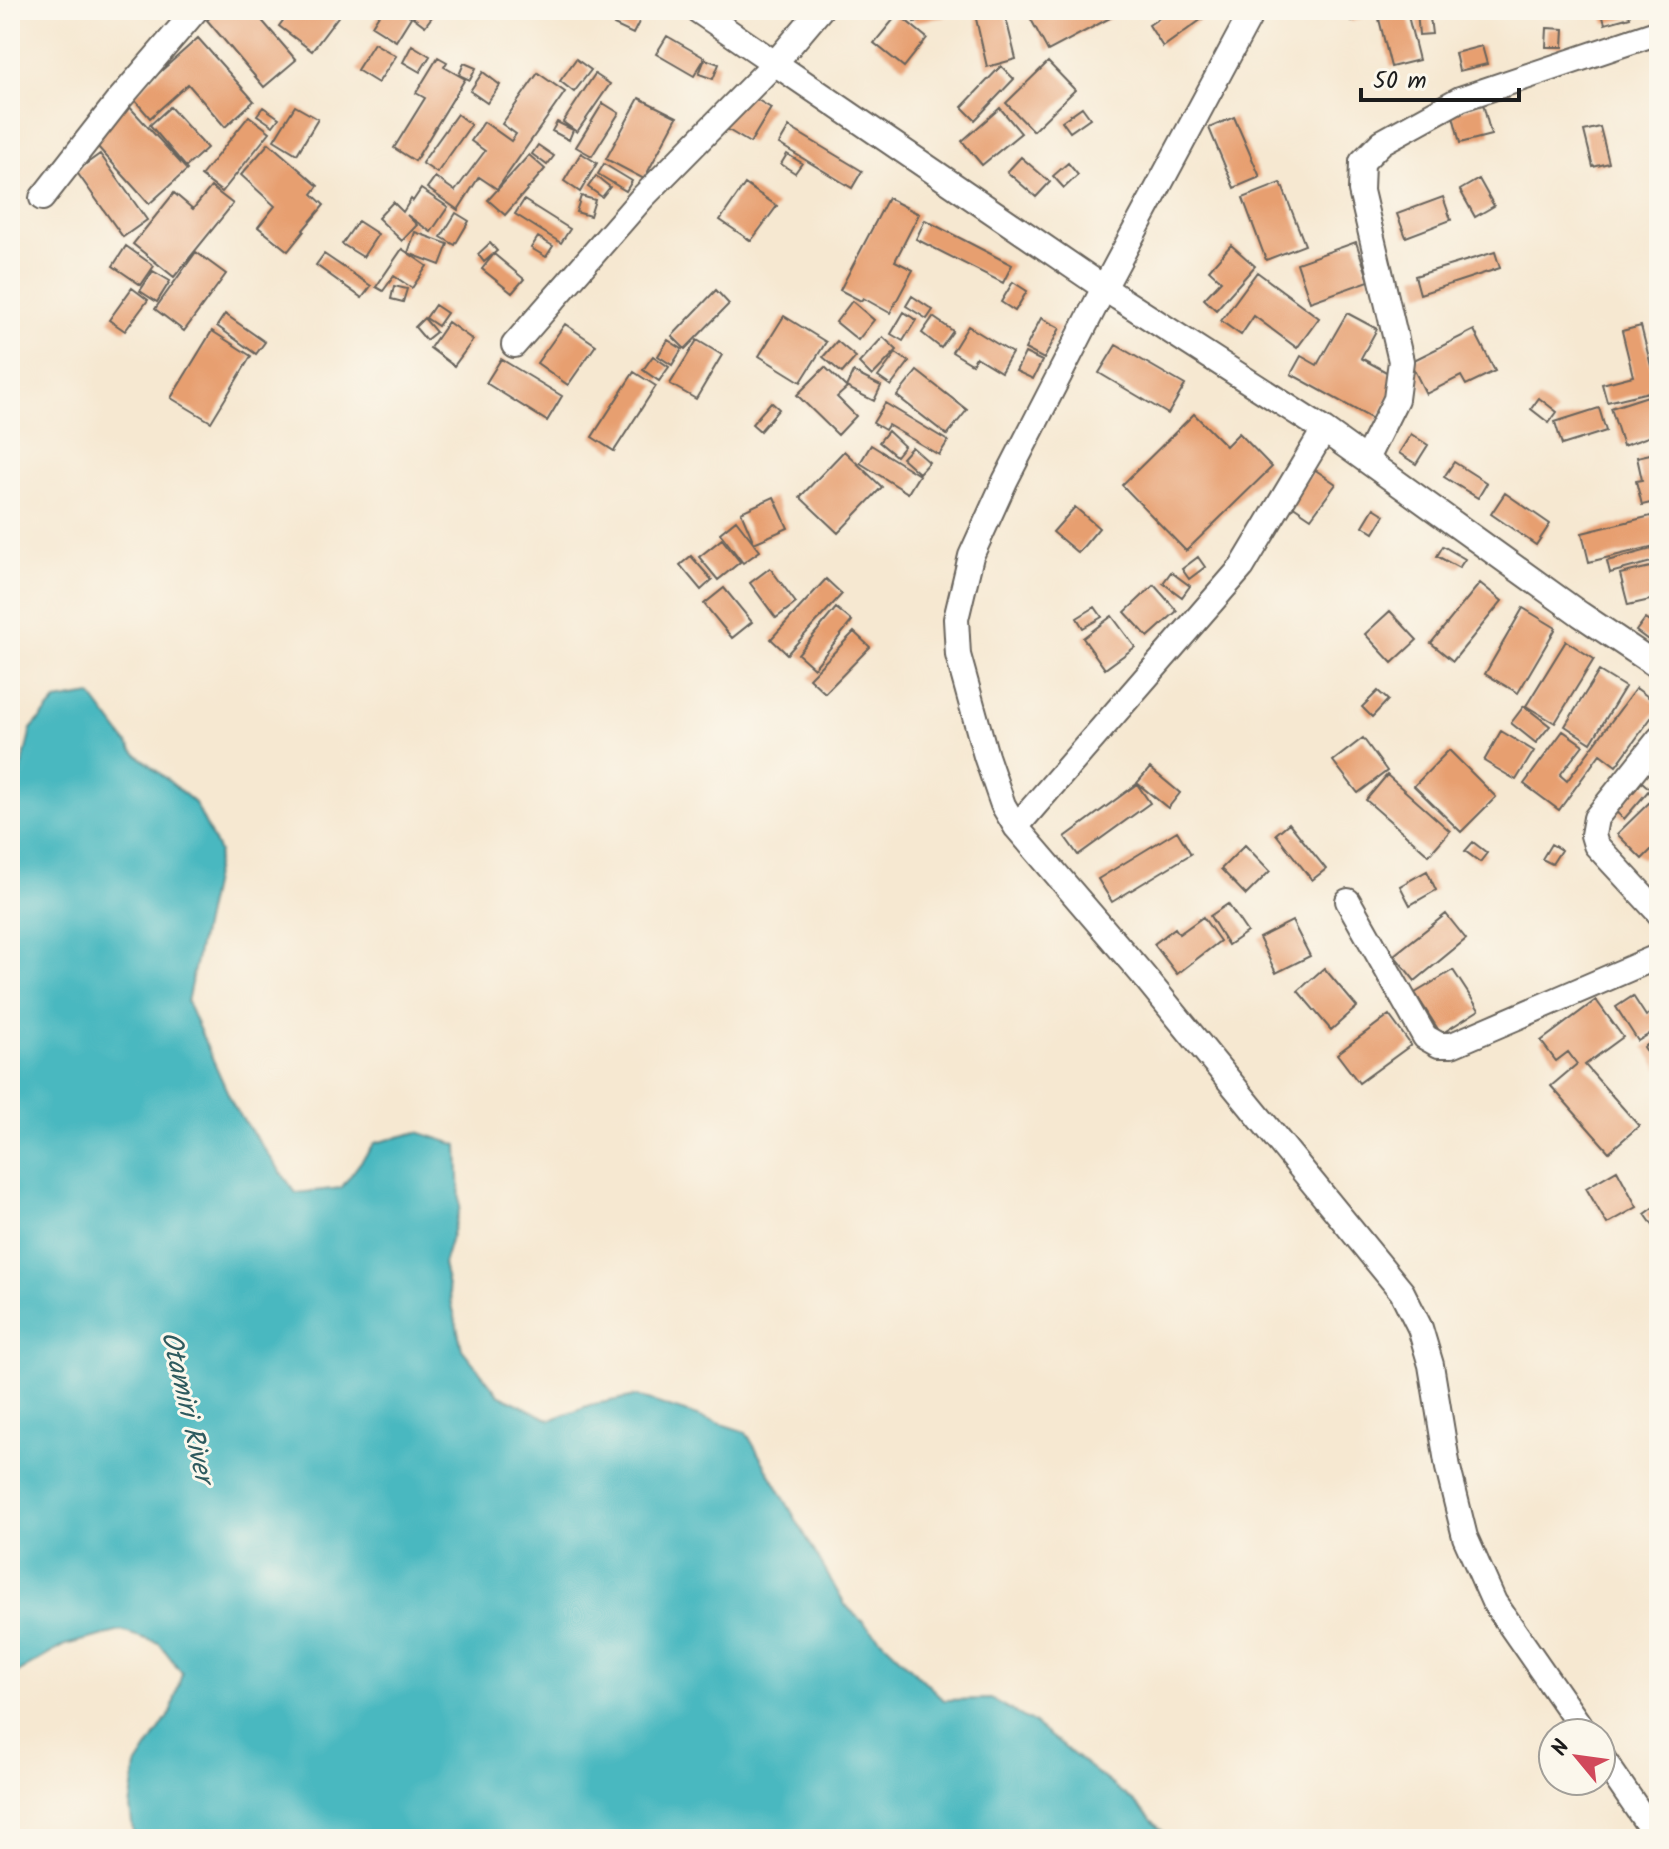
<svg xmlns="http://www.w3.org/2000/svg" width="1669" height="1849" font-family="Kalam,sans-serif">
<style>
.water{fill:#49b8c0;stroke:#326a6e;stroke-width:2}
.building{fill:#e79f6f}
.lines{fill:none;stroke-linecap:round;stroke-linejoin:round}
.minor-casing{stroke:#68635b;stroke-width:28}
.minor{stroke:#fff;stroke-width:24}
.labels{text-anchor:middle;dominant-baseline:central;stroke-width:6;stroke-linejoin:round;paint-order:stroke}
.water-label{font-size:28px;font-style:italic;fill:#2e5a5e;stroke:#fbf7ec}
</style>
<rect width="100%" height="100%" fill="#fbf7ec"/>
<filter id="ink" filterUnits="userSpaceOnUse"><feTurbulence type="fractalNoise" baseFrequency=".0125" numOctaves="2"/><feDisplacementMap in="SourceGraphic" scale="16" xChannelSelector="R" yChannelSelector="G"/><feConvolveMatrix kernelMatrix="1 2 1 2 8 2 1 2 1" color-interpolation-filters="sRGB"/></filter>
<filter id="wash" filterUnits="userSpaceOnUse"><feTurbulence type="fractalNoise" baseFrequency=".006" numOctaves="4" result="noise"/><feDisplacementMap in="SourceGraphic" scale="32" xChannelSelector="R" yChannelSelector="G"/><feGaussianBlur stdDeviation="1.8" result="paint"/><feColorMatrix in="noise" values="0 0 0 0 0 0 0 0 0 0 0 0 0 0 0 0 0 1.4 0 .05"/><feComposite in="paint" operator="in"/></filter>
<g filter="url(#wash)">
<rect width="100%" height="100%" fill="#f6e8d1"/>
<path class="water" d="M91 695 133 751 195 803 219 852 187 1002 234 1107 296 1193 341 1188 375 1143 418 1132 458 1145 460 1207 443 1264 462 1349 498 1394 550 1420 590 1405 636 1396 746 1432 845 1605 944 1700 991 1699 1032 1722 1134 1802 1170 1839H134L130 1808 136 1766 171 1712 182 1673 159 1643 121 1631 65 1645 10 1677V818L31 729 56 701Z"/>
<g id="blocks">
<path class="building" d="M219 10H253L296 60 264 87 207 20Z
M291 10H343L312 51 279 26Z
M382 10H400L411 17 396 41 372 26Z
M418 10H437L425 26 413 17Z
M622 10H645L633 34 614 25Z
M912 10H944L945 17 914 22Z
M974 10H1004L1016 59 987 67Z
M1026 10H1125L1048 51Z
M1171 10H1196L1202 19 1163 47 1149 25Z
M1348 10H1374L1375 13 1351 22Z
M1417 10H1429L1432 34 1419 35Z
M1601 10H1628L1630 17 1605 24Z
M1407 12 1419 60 1391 67 1379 19Z
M898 14 927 38 904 67 874 43Z
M1547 28 1564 29 1563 47H1546Z
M667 36 705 58 694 76 656 54Z
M198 38 254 101 225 127 188 84 150 118 132 97Z
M374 43 396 56 378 83 357 70Z
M412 45 430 56 420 72 403 62Z
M1482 46 1487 64 1459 71 1455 53Z
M438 57 447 62 444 67 465 79 415 161 394 148 425 98 416 93Z
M576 59 591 70 574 92 560 81Z
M705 59 719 64 713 79 699 74Z
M1048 62 1075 90 1033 131 1006 103Z
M464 63 476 68 470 80 459 75Z
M1001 66 1014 79 975 120 962 107Z
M483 72 500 85 487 103 470 91Z
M538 73 565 92 497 189 479 177 458 210 427 188 435 177 455 191 485 151 471 141 484 122 511 141 516 134 502 124Z
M595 74 610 84 577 132 563 122Z
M741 90 771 108 750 143 720 125Z
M639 98 677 117 644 179 606 159Z
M126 103 187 170 149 204 89 137Z
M603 103 619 113 592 156 576 147Z
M1483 104 1491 135 1460 143 1452 112Z
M295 106 318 119 297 154 274 140Z
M170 107 207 148 186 167 150 125Z
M263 107 279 118 273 126 257 115Z
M1082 107 1090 118 1070 132 1062 121Z
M1000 108 1021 133 982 165 962 141Z
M457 114 471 125 437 173 422 163Z
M249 116 270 132 222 192 201 176Z
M1234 117 1260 177 1234 188 1209 128Z
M557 122 573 130 569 140 552 131Z
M789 127 862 171 852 188 779 144Z
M1600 127 1609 163 1593 167 1584 131Z
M269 143 318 186 312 194 324 205 303 230 304 231 288 251 258 227 275 206 241 175Z
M538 145 554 156 547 165 532 154Z
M581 153 597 163 580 192 564 181Z
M100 154 147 220 123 237 76 171Z
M787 154 802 163 795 173 781 164Z
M529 155 545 169 505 215 488 200Z
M1021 157 1050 182 1036 197 1007 172Z
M1068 163 1078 175 1064 188 1053 176Z
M604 164 632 181 626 191 598 174Z
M596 176 610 187 602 197 588 187Z
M1479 179 1494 206 1475 217 1460 190Z
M1281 183 1305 245 1266 260 1243 198Z
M745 184 777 206 751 241 720 220Z
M211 187 233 204 174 277 133 244 174 193 193 209Z
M421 189 448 207 431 232 407 215 417 225 402 241 378 218 393 202 403 212 411 199 413 201Z
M581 196 595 200 590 216 576 212Z
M1443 197 1451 220 1406 237 1397 214Z
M888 198 919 214 895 261 913 270 890 313 863 298 861 301 840 290Z
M524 200 570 229 561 243 515 214Z
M456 213 469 221 455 245 441 237Z
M925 220 1012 265 1003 283 916 239Z
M358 221 378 234 363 257 342 244Z
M415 232 448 244 440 265 408 253 427 266 412 288 394 276 383 291 376 287 402 249 408 253Z
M538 237 553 246 546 257 531 248Z
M1356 242 1369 281 1310 302 1297 263Z
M490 243 497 251 484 262 478 254Z
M1231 245 1255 266 1216 310 1204 299 1221 281 1209 270Z
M126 246 154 266 141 285 113 266Z
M196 252 226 274 184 331 155 309Z
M1495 252 1500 268 1420 294 1415 276Z
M324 254 371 286 362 298 316 265Z
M494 254 524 279 512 293 482 269Z
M153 271 170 281 157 302 140 291Z
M1257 272 1319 318 1297 348 1254 316 1241 335 1221 321Z
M1013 282 1027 291 1015 311 1001 302Z
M394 286 407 289 403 302 391 299Z
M132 288 148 300 125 331 109 320Z
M716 290 729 304 685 349 672 336Z
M912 296 933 310 927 319 906 306Z
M852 301 874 320 858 340 836 322Z
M435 305 447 313 438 326 426 318Z
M904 312 916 320 903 341 891 334Z
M1347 313 1377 329 1361 358 1399 379 1376 421 1291 374 1301 356 1317 365Z
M225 314 265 342 256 354 217 326Z
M784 316 826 342 801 382 759 356Z
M933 317 953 331 941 348 922 333Z
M424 318 436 332 426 340 415 327Z
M1041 318 1060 328 1044 359 1025 349Z
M448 322 473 340 454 366 430 348Z
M565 324 596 345 568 385 537 363Z
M968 326 1012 353 1001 372 976 357 972 364 952 352Z
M1641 326 1657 390 1607 402 1602 384 1633 376 1622 331Z
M1474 330 1495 371 1466 385 1461 376 1426 394 1410 362Z
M212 331 251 356 211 422 171 398Z
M883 337 897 350 872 376 859 363Z
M668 340 682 349 672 365 658 356Z
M697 340 722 355 696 399 670 384Z
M837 341 856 357 842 373 823 357Z
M1116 345 1185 385 1168 414 1099 373Z
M896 353 909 362 891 386 878 377Z
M1025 353 1042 361 1033 379 1016 371Z
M653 356 669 367 659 381 643 370Z
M501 359 562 396 547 421 486 383Z
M825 367 847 388 837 397 856 416 838 435 797 395Z
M917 371 967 410 947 435 897 396Z
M634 372 656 386 614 451 592 437Z
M853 372 881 386 874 401 846 387Z
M1657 393 1659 399V433L1623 446 1611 408Z
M1539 398 1557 412 1549 423 1531 409Z
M771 402 779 409 760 431 752 424Z
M885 403 948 441 939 455 888 425 885 430 873 423Z
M1599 408 1606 431 1562 445 1555 422Z
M1194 414 1226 446 1239 433 1272 467 1186 551 1122 485Z
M888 431 904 446 896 456 879 442Z
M1411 434 1428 445 1416 464 1399 453Z
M871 445 919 475 908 493 860 463Z
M912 447 929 462 919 473 902 458Z
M844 451 882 487 838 533 800 497Z
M1659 452V501L1642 505 1636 481 1642 480 1637 457Z
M1454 462 1487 483 1478 498 1444 477Z
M1314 469 1336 484 1311 518 1289 503Z
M1505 493 1550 524 1536 545 1491 514Z
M774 497 788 528 754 543 741 512Z
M1075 507 1099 528 1078 553 1053 532Z
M1374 508 1385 515 1374 533 1363 526Z
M1659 514V545L1589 562 1582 533Z
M736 520 760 551 743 563 720 533Z
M722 539 740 562 718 580 699 557Z
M1443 546 1465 559 1459 568 1437 556Z
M1659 547V560L1610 573 1607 561Z
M691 556 712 580 701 590 680 565Z
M1198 557 1205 567 1189 579 1182 569Z
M1659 565V598L1628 605 1620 574Z
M770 568 796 603 776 618 750 583Z
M1171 572 1190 586 1182 597 1163 583Z
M826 579 842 594 787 654 771 639Z
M1480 583 1502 601 1453 661 1431 643Z
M1154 585 1177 611 1148 637 1125 612Z
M724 588 752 622 732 638 704 604Z
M1095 607 1102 617 1083 628 1077 618Z
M836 608 852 621 814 668 798 654Z
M1523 608 1556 628 1518 693 1485 674Z
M1390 611 1417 640 1392 663 1365 634Z
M1112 616 1135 647 1105 669 1083 638Z
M1645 619 1659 629V648L1636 631Z
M854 632 870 647 825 693 809 678Z
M1566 641 1594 659 1555 723 1526 706Z
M1599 671 1625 687 1591 743 1565 726Z
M1636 688 1659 705V707L1616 766 1600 754 1559 810 1524 784 1563 731 1583 745 1560 775 1567 781Z
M1378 691 1388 700 1372 717 1362 707Z
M1524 706 1550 726 1536 743 1511 723Z
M1501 731 1534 751 1516 780 1484 761Z
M1363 738 1387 771 1358 793 1333 761Z
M1449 750 1496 797 1461 832 1414 786Z
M1150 768 1180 793 1168 808 1137 783Z
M1387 775 1450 831 1429 855 1366 800Z
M1642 782 1650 789 1624 819 1616 812Z
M1137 784 1150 803 1078 855 1065 837Z
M1654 798 1659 803V842L1642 859 1617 834Z
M1289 823 1326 869 1312 880 1276 834Z
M1177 831 1191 854 1112 902 1098 879Z
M1473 842 1487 853 1480 862 1465 851Z
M1551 844 1561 850 1552 864 1542 859Z
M1245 845 1270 871 1246 895 1221 869Z
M1427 871 1436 890 1410 905 1400 886Z
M1228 904 1247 932 1228 945 1210 916Z
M1446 914 1466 939 1415 981 1394 955Z
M1203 917 1220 941 1177 974 1154 944 1175 928 1179 934Z
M1292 921 1310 956 1276 973 1259 938Z
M1324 968 1357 1007 1331 1030 1298 991Z
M1453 970 1479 1010 1441 1034 1415 993Z
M1633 996 1646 1016 1659 1008V1028L1638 1041 1616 1007Z
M1596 1000 1623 1037 1585 1065 1639 1126 1609 1152 1551 1086 1577 1064 1568 1052 1556 1061 1541 1041Z
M1389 1015 1411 1045 1359 1083 1337 1054Z
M1659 1037V1070L1644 1047Z
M1617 1170 1637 1207 1607 1224 1586 1188Z
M1659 1204V1234L1645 1214Z"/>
</g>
</g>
<g filter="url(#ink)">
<use href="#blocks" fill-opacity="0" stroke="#68635b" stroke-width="2"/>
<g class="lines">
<defs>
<path id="minor" d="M697 10 1119 298 1324 430 1580 614 1659 667
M1253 10 1104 288 1005 481 971 556 956 619 958 655 986 756 1003 805 1016 827 1143 975 1402 1292 1420 1328 1431 1365 1448 1468 1465 1537 1494 1602 1585 1733
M42 198 118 101 196 10
M514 345 642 198 775 63 820 10
M1366 459 1396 399 1401 361 1361 191 1362 162 1382 142 1460 99 1659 32
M1659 739 1596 818 1593 835 1596 845 1659 913
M1016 827 1242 567 1324 430
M1348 901 1425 1037 1439 1045H1452L1659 956
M1601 1756 1658 1839"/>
</defs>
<use href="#minor" class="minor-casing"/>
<use href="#minor" class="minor"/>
</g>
</g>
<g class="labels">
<g class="water-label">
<text transform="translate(186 1407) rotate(77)">Otamiri River</text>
</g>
</g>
<rect width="1669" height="1849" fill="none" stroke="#fbf7ec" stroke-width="40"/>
<g transform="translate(1577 1757) rotate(299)"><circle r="38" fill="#fbf7ec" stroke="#a29f99" stroke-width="2"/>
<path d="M0-6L14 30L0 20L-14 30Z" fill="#d1495b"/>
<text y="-12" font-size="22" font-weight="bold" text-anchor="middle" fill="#1c1c1c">N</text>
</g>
<path d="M1361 88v12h158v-12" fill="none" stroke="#1c1c1c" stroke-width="4"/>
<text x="1373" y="88" font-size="24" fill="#1c1c1c" stroke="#fbf7ec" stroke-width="6" paint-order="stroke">50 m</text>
</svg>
